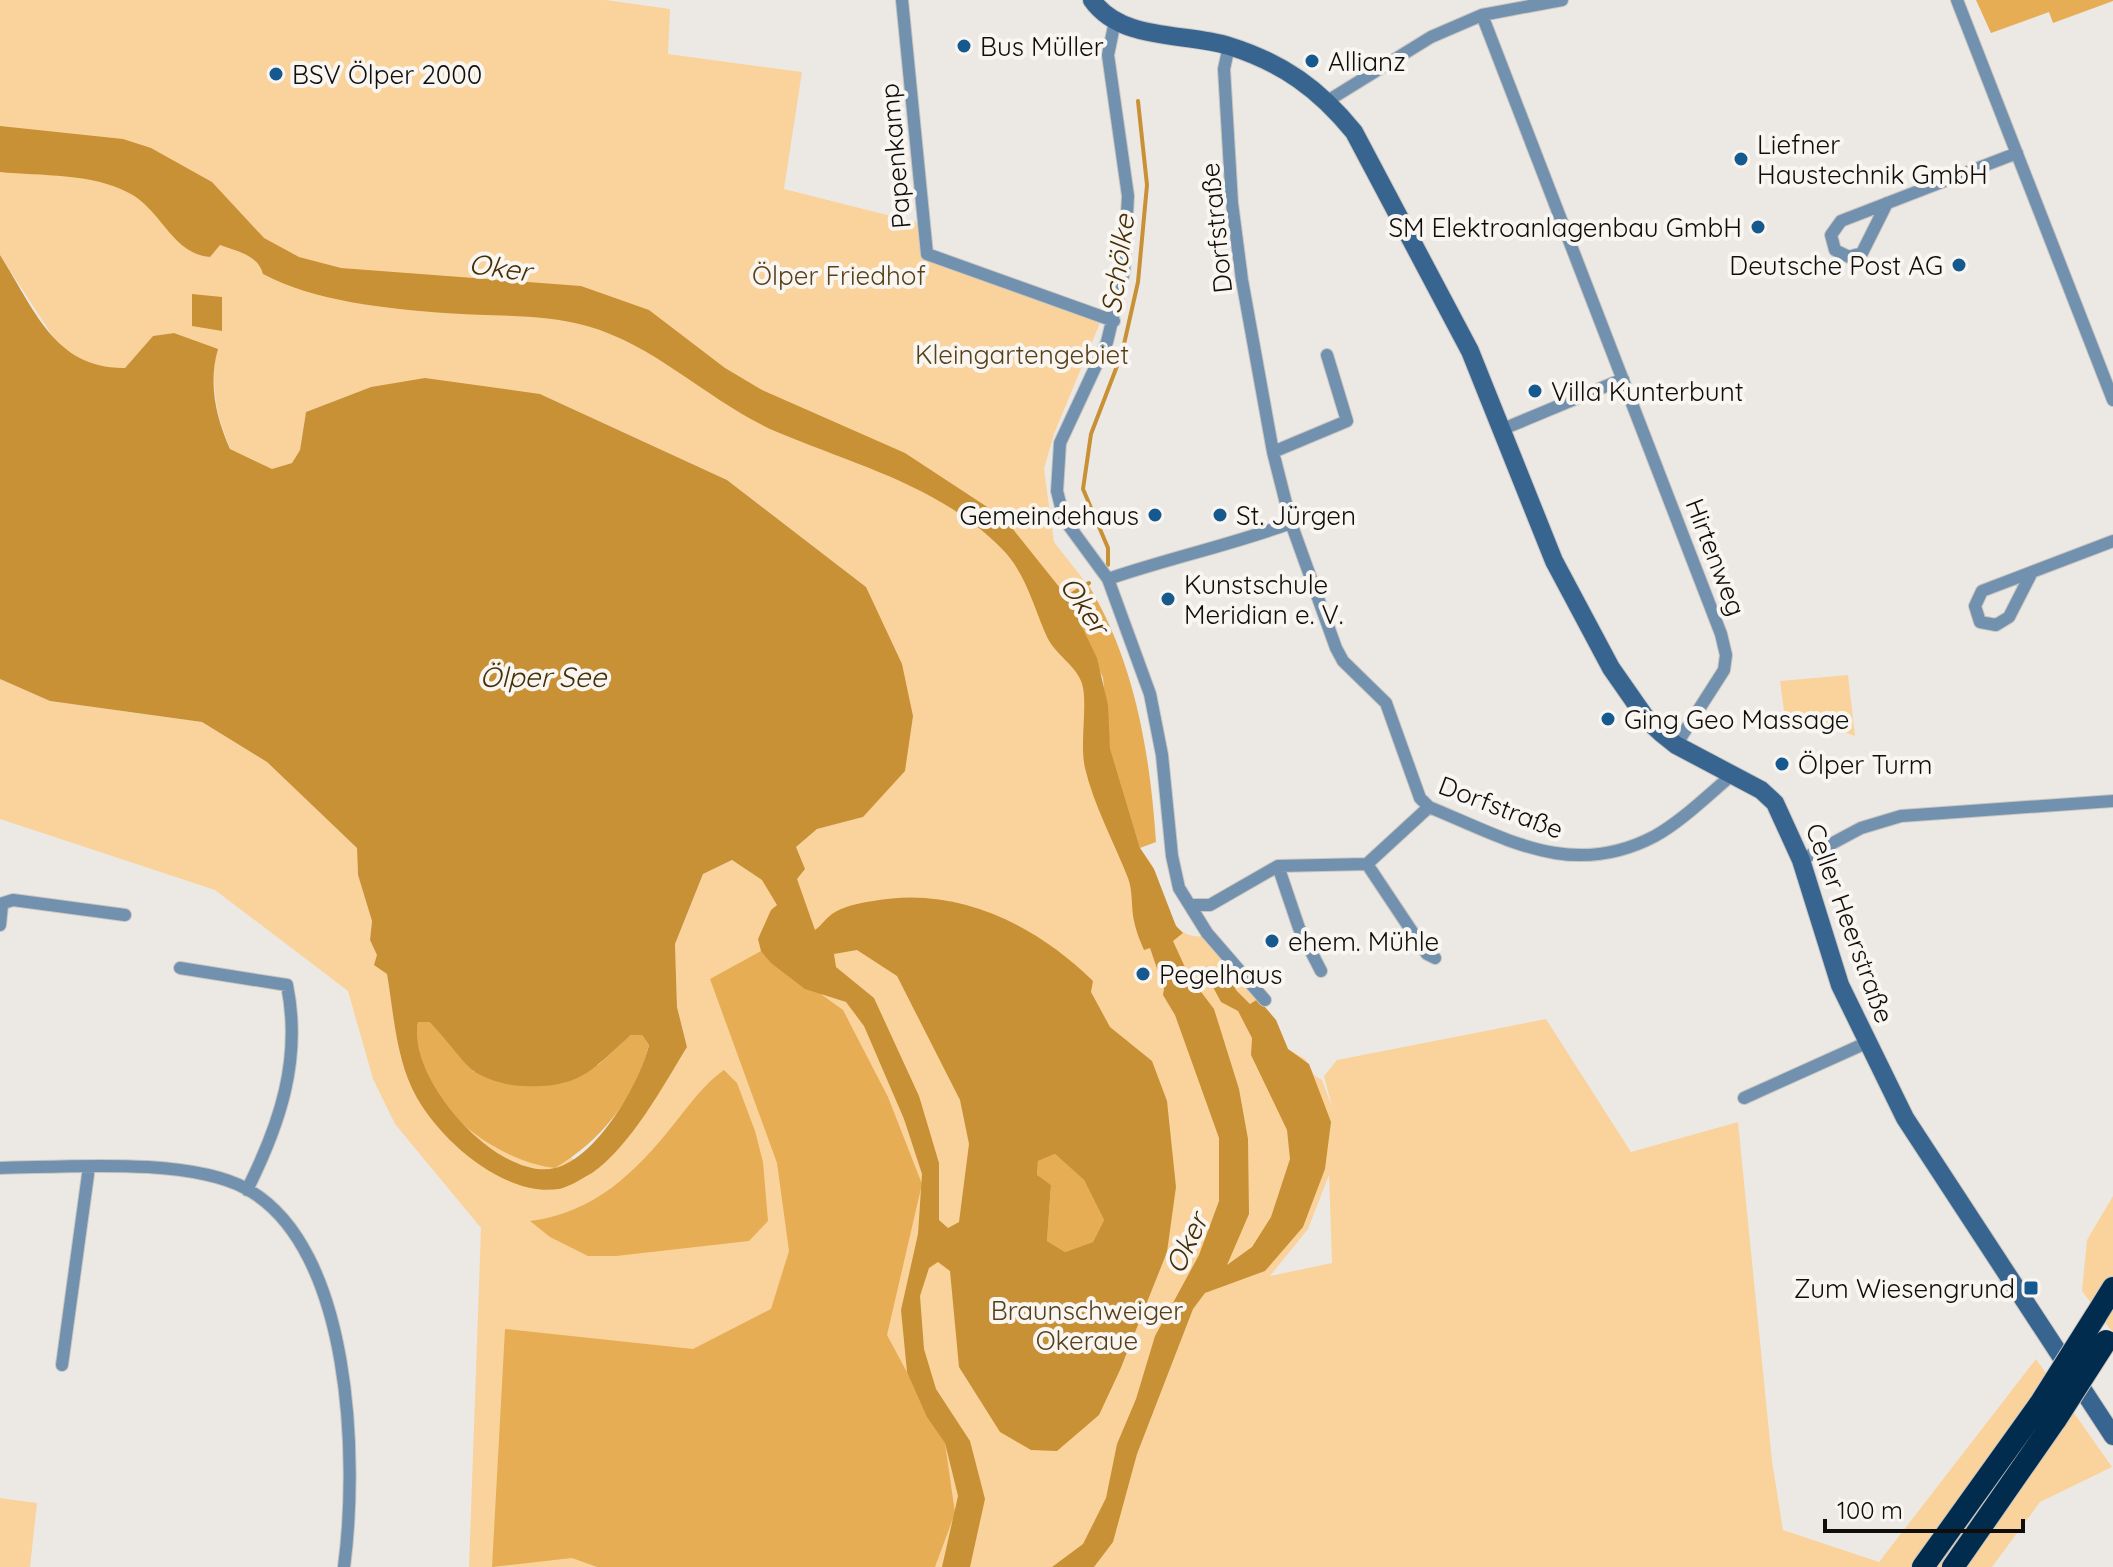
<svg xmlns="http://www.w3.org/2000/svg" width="2113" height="1567" font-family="Quicksand,sans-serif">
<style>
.green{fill:#fad39c;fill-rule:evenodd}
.forest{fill:#e6ad54}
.water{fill:#c99135;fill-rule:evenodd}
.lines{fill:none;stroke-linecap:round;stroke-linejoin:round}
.stream{stroke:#c99135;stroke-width:4}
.street-casing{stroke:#c9c6c2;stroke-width:14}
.secondary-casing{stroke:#c9c6c2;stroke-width:20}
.highway-casing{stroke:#c9c6c2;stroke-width:24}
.street{stroke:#7291ae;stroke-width:12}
.secondary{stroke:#376590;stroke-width:18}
.highway{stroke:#022c4e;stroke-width:22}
.highway-bridge-casing{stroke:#c9c6c2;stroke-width:24;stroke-linecap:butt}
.highway-bridge{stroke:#022c4e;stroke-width:22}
.poi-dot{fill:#16598e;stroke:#f9f6f2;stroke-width:3}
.labels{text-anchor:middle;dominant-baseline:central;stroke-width:8;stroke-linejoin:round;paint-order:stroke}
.poi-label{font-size:26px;fill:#0f0e0c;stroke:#f9f6f2;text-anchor:start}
.street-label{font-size:26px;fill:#0f0e0c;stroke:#f9f6f2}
.park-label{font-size:26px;fill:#573f1a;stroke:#f9f6f2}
.water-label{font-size:28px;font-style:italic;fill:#462f07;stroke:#f9f6f2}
</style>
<rect width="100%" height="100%" fill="#ece9e5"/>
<path class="green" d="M0 0H606L670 9 668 54 802 72 784 189 923 224 926 255 1102 318 1054 434 1044 469 1054 542 1087 584 1068 598 1086 640 1140 848C1145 855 1151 862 1154 870 1166 894 1167 941 1204 936L1276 1020 1288 1049 1305 1059 1314 1075 1322 1080 1332 1107 1324 1076 1337 1060 1546 1019 1631 1152 1738 1122 1772 1461 1783 1530 1879 1562 2036 1359 2112 1467 2040 1502 1992 1567H469L481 1228 395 1124 373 1079 348 991 215 890 0 819V679L50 701 202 722 267 762 357 848 358 875 372 921 370 940 387 974 401 1059 594 1171 621 1144 687 1047 677 1007 675 944 703 874 732 860 762 880 804 868 795 848 817 829 863 817 866 587 727 480 540 394 371 387 306 412 300 450 292 463 272 470 231 450C216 416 210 385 217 349L174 333 153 336 125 368H102L83 363 57 343 0 255ZM1329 1175 1332 1263 1270 1276 1308 1229Z
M1848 675 1855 736 1784 711 1780 681Z
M2113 1196V1333L2082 1291 2087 1240Z
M0 1498 37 1503 30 1567H0Z"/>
<path class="forest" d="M1976 0H2113V1L2053 23 2049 12 1991 33Z
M1089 586C1135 663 1150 753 1156 842L1140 848 1110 748 1103 678 1069 600Z
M761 951 843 1010 888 1097 922 1184 887 1335 945 1443 955 1513 935 1567H597L572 1558 492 1567 505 1329 693 1349 771 1309 789 1251 777 1163 710 979Z
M418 1022H429L449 1039 474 1072 598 1065 631 1035H642L649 1045C636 1097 601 1141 555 1168 492 1161 403 1093 418 1022Z
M724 1070 737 1083 755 1131 763 1162 768 1221 749 1241 616 1256H588L550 1237 530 1221C594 1213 635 1173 674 1124 691 1103 703 1085 724 1070Z
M1055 1154 1084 1180 1104 1220 1093 1242 1065 1252 1047 1241 1051 1185 1037 1176 1038 1161Z"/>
<path class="water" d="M0 126 123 139 151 148 212 182 264 238 299 257 341 268 581 286 649 310 725 368 762 390 905 453 1004 518 1068 598 1097 658 1108 705 1110 748 1140 848 1154 869 1176 926 1183 933 1173 941 1189 976 1214 1009 1239 1089 1248 1139 1249 1214 1227 1265 1252 1247 1271 1217 1290 1159 1287 1130 1251 1055 1252 1038 1238 1011 1221 1002 1213 987 1230 976 1236 990 1250 1004 1258 999 1276 1020 1288 1049 1309 1064 1331 1122 1325 1169 1303 1227 1265 1271 1205 1293 1193 1309 1137 1454 1113 1542 1094 1567H1052L1083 1544 1106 1498 1117 1444 1136 1399 1155 1336 1199 1255 1219 1201V1138L1175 1015 1163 995 1164 989 1150 948 1144 950C1140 941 1136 931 1134 921 1131 907 1133 891 1128 878 1114 842 1094 806 1085 768 1079 742 1089 699 1081 681 1075 665 1055 654 1047 637 1034 608 1026 573 1002 549 941 486 855 465 777 432 710 403 658 346 587 326 540 313 493 317 445 313 388 309 313 301 263 274 258 255 237 251 220 245L210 257C172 254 161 209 129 193 92 173 41 176 0 172Z
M0 255C34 308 54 369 125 368L153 336 174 333 218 349C208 384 216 417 230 449L272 469 292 463 300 450 306 412 371 387 425 378 540 394 727 480 866 587 902 664 913 716 905 771 863 817 817 829 796 847 805 869 797 879 815 930C821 926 826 918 832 914 843 906 860 903 873 901 956 885 1035 924 1093 981L1091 992 1110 1027 1152 1061 1167 1101 1176 1187 1167 1252 1120 1370 1099 1415 1057 1451 1031 1450 1000 1432 959 1367 950 1271 938 1262 929 1268 920 1296 924 1349 936 1389 970 1441 985 1499 970 1567H942L958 1496 945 1443 927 1417 907 1372 901 1310 918 1234 922 1174 904 1119 864 1026 846 1002 805 989 771 963 761 951 758 939 771 910 777 905 762 880 732 860 703 874 675 944 677 1007 687 1047C663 1086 630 1147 592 1173 583 1178 569 1187 559 1189 505 1197 442 1142 417 1098 396 1061 394 1015 387 974L374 965 377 955 370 940 372 921 358 875 357 848 267 762 202 722 50 701 0 679ZM857 950 897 976 960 1100 969 1144 959 1222 948 1228 939 1220V1163L919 1096 874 998 836 967 834 954ZM418 1022H429C444 1035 463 1064 475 1072 488 1080 509 1086 523 1086 579 1089 592 1070 631 1035H642L649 1045C640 1083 597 1158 555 1168 499 1182 406 1079 418 1022ZM1055 1154 1084 1180 1104 1220 1093 1242 1065 1252 1047 1241 1051 1185 1037 1175 1038 1161Z
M192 294 222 297V331L192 326Z"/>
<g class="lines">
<path class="stream" d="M1108 565V548L1083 489 1091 434 1122 353 1138 282 1147 185 1138 101
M1065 599 1089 583"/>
<defs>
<path id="street" d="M902 0 927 254 1114 321
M1957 0 2113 400
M1482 15 1721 634 1726 655 1724 670 1676 745
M1115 21 1108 55 1128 196 1124 271 1107 342 1060 443 1057 491 1064 519 1108 579 1150 694 1162 755 1172 856 1179 888 1207 933 1265 1000
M1229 46 1224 69 1232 203 1242 280 1273 452 1291 523 1336 648 1343 661 1386 703 1420 798 1429 807C1507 839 1572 880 1655 836 1682 821 1708 795 1732 775
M1329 100 1431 37 1482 15 1562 0
M1887 203 1862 253 1849 257 1835 250 1831 235 1841 221 2017 153
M1503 429 1623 379
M1273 452 1347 421 1327 355
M2032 572 2009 617 1996 625 1980 622 1975 606 1982 591 2113 541
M1108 579C1169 558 1231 545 1291 523
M1801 860 1861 828 1901 816 2113 801
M1367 864 1427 954 1435 958
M1278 866 1299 928 1321 971
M0 904 13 900 125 915
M1192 905H1210L1278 866 1367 864 1429 807
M0 925 2 905
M180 968 287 985C302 1059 280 1124 247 1190
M1744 1098 1866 1043
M0 1168C67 1167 189 1157 247 1189 353 1248 358 1462 344 1567
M62 1365 89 1167"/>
<path id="secondary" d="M1092 0C1122 42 1185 32 1229 46 1283 63 1319 89 1354 132L1470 351 1554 561 1611 668 1648 721 1661 733 1676 745 1761 790 1775 803 1801 860 1840 985 1905 1118 2113 1436"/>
<path id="highway" d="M2095 1317 2113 1288
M1923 1567 2040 1404
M1953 1567 2056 1419"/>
</defs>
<use href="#street" class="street-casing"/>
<use href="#secondary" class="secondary-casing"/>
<use href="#highway" class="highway-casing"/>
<use href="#street" class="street"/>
<use href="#secondary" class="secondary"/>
<use href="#highway" class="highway"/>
<defs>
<path id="highway-bridge" d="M2040 1404 2095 1317
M2056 1419 2106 1341"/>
</defs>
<use href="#highway-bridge" class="highway-bridge-casing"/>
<use href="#highway-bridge" class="highway-bridge"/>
</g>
<g class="poi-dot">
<circle cx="964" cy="46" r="8"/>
<circle cx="1312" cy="61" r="8"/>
<circle cx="276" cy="74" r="8"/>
<circle cx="1741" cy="159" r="8"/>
<circle cx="1758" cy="227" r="8"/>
<circle cx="1959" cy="265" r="8"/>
<circle cx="1535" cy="391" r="8"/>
<circle cx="1155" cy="515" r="8"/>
<circle cx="1220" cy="515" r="8"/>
<circle cx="1168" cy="599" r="8"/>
<circle cx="1608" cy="719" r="8"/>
<circle cx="1782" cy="764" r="8"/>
<circle cx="1272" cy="941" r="8"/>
<circle cx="1143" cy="974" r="8"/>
<rect x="2023" y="1280" width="16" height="16" rx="4"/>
</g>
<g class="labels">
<g class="poi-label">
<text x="980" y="46">Bus Müller</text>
<text x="1328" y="61">Allianz</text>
<text x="292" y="74">BSV Ölper 2000</text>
<text x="1757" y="144">Liefner<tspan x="1757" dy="30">Haustechnik GmbH</tspan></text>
<text x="1742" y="227" text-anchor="end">SM Elektroanlagenbau GmbH</text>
<text x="1943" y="265" text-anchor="end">Deutsche Post AG</text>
<text x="1551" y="391">Villa Kunterbunt</text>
<text x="1139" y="515" text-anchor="end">Gemeindehaus</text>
<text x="1236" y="515">St. Jürgen</text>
<text x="1184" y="584">Kunstschule<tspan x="1184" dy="30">Meridian e. V.</tspan></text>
<text x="1624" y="719">Ging Geo Massage</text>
<text x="1798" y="764">Ölper Turm</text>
<text x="1288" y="941">ehem. Mühle</text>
<text x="1159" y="974">Pegelhaus</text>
<text x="2015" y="1288" text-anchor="end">Zum Wiesengrund</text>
</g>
<g class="street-label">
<text transform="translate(895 156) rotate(-95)">Papenkamp</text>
<text transform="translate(1216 228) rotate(-96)">Dorfstraße</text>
<text transform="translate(1716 557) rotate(69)">Hirtenweg</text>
<text transform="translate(1501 807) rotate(21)">Dorfstraße</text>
<text transform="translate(1850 923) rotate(70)">Celler Heerstraße</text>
</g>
<g class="park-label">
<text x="839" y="275">Ölper Friedhof</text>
<text x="1022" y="354">Kleingartengebiet</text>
<text x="1087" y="1310">Braunschweiger<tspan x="1087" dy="30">Okeraue</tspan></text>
</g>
<g class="water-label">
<text transform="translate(1117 264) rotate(-82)">Schölke</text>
<text transform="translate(500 267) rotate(8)">Oker</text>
<text transform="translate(1085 605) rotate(56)">Oker</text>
<text x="543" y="676">Ölper See</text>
<text transform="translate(1186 1243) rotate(-65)">Oker</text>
</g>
</g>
<path d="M1825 1519v12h198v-12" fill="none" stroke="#0f0e0c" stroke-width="4"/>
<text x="1837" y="1519" font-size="24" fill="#0f0e0c" stroke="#f9f6f2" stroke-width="6" paint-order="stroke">100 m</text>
</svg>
